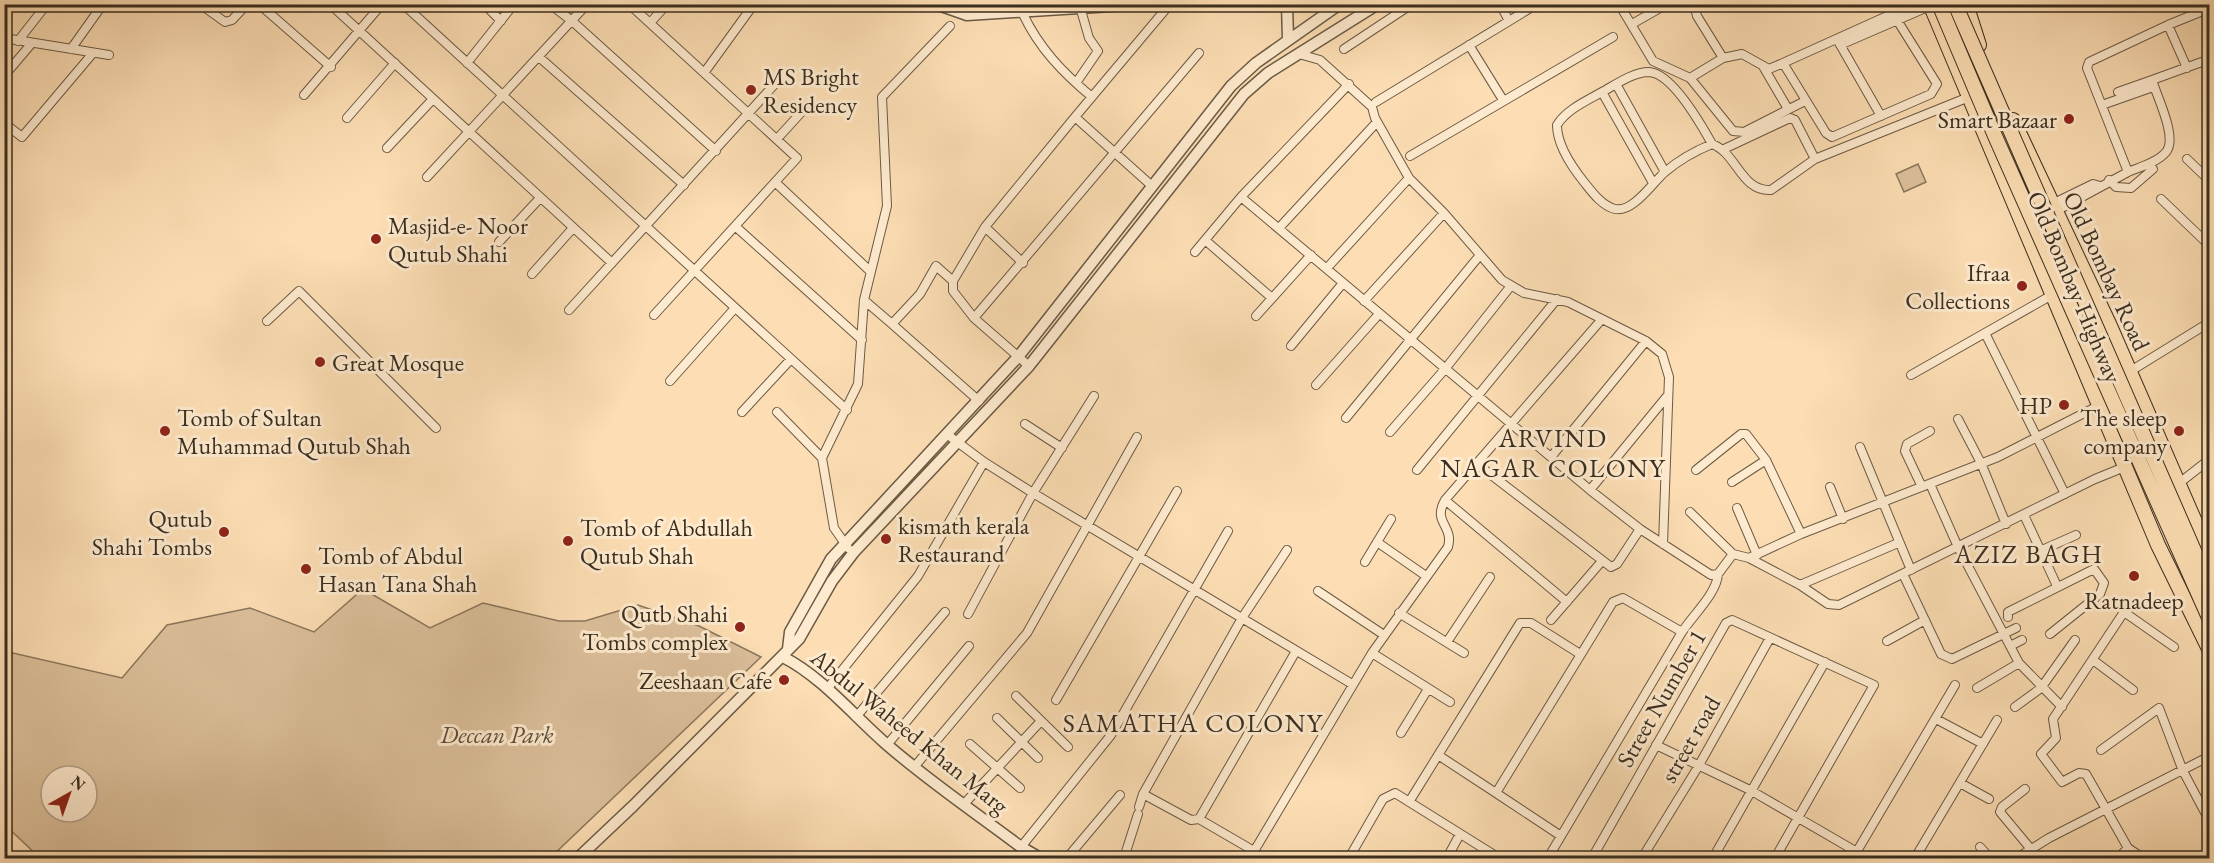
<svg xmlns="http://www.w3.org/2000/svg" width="2214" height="863" font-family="'EB Garamond',serif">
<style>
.green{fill:#dcc09b;stroke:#8b775d;stroke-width:1.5;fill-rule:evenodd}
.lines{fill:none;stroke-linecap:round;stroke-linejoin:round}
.minor-casing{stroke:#6b5a44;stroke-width:10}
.tertiary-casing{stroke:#6b5a44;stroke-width:13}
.primary-casing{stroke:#3a2e1f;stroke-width:16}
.minor{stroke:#feeace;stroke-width:8}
.tertiary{stroke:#feeace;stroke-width:10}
.primary{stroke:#fddeb4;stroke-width:14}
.primary-bridge-casing{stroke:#3a2e1f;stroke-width:16;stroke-linecap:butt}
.primary-bridge{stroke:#fddeb4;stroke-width:14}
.poi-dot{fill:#8f2418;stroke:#feeace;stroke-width:2}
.labels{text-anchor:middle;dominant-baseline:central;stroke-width:6;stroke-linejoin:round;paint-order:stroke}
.poi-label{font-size:24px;fill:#3a2e1f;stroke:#feeace;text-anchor:start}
.street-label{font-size:24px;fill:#3a2e1f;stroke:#feeace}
.park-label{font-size:24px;font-style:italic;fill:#5a4b38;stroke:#feeace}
.neighbourhood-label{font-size:26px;letter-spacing:1.5px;fill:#3a2e1f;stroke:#feeace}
</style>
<rect width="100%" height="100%" fill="#fddeb4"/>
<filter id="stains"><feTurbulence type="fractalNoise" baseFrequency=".00333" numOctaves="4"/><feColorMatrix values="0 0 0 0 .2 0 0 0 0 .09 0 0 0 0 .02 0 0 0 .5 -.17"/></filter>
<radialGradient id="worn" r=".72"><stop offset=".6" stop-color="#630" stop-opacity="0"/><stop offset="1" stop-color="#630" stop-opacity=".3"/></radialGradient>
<path class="green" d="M1918 164 1926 182 1904 192 1896 174Z
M363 589 430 628 483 603 559 621H585L638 605 699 626 761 657 550 858H40L5 825 4 663 13 653 122 678 167 625 250 608 314 632ZM51 776H87V812H51Z"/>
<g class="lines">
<defs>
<path id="minor" d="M200 4 225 22 232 20 247 4
M259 4 331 67
M330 4 612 263
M403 4 847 410
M484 4 501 21
M550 4 572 21 716 151
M629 4 797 158 654 315
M1500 4 1509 21
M1619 4 1653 61 1690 78 1733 131 1744 132 1805 101
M1694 4 1697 16 1723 58 1742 54 1769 69 1783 63
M1023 14C1039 48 1063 73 1092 97
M1897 20 1937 84 1931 94 1832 137 1826 133 1783 63 1914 4
M650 23 667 4
M1632 24 1667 4
M2168 25 2187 68
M4 38 109 55
M18 41 47 4
M1838 41 1881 116
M1469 45 1503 100
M1840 45 1930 6
M71 49 103 4
M1344 49 1412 4
M1299 54 1320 60 1372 107 1375 118 1409 178 1444 213 1502 280 1524 293 1568 302 1646 341 1662 354 1669 377 1663 544
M539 57 684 185
M467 63 514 4
M1764 68 1788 109
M704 73 754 4
M4 76 32 43
M1690 78 1723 58
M1076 83 1098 51 1089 38 1081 10
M1616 84 1665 172
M1602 92 1653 183
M2118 92 2152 80
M304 95 382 4
M1376 102 1537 4
M2102 105 2153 87
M1075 117 1170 4
M347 118 395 63
M4 123 22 137 93 53
M777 139 807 106
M1712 144C1702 126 1672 73 1649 72 1633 72 1615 85 1602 92 1586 101 1566 110 1557 125 1557 145 1572 167 1584 182 1592 192 1602 206 1615 209 1633 213 1653 182 1665 172 1679 160 1695 151 1712 144 1737 153 1741 192 1771 190L1815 159 1969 97
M387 148 433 99
M1724 149 1790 118 1795 120 1815 159
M1410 156 1613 37
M2187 159 2210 181
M2128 172C2140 167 2158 162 2166 152 2178 138 2157 97 2152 80L2210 59
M427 177 587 4
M2109 180 2116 187 2131 188 2153 169
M775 182 870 271
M1241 197 1590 490 1640 529 1711 575 1718 574 1733 554
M2161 199 2210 246
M2052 204 2093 184 2100 186
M2056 211 2128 172 2087 68 2089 62 2168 25 2210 8
M735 226 862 340
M985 227 1075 117 1152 186
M1280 227 1377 122
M1205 240 1272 298
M499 242 540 198
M1195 252 1241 197 1349 84
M1023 263 985 227 953 281V291L974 318 1029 366
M1327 268 1409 178
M532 274 573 228
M864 300 892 324 920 294 936 266 953 281
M1364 301 1444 213
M569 310 774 85
M1256 316 1311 255
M974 318 1199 53
M267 321 299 291 436 428
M892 324 979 401
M1985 333 2065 494
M1291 346 1343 283
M2129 372 2210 322
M1911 375 2052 295
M670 381 735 308
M1316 385 1379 314
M742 412 791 359
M777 412 822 458
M1346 418 1480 255
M1958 419 1981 463 2006 524
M1025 424 1062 448
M1390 432 1445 369 1510 287
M948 435 984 462 1033 493 1352 684
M1860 447 1911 570
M1551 457 1646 341
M1477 464 1611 567 1617 564 1640 529
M1417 470 1557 299
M1696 470 1741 434H1746L1766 460 1801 534
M1732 482 1766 460
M1930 484 1958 547 2019 663 2062 707
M2178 484 2210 459
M1830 487 1843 519
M1922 487 1905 451 1907 444 1930 431
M1590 490 1668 395
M1445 500 1567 602
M1737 508 1757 555
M1690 512 1733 554 1749 558 1800 585 1828 604 1839 605 2095 479 2127 466
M2024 515 2057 586
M1377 542 1426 576
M848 548 834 528 822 458 858 384 864 300 887 206 882 97 950 26
M2042 550 2076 535
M1749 558 1801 534 1998 457 2100 405
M1365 562 1391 519
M1903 574 1941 654 1952 659 2016 628
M1800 585 1898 543
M1318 591 1384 635
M1399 613 1464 653
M968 614 1033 493 1094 396
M2008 617V612L2094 569 2104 583 2100 594 2050 634
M1551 620 1602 561
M1887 641 1925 620
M1447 642 1490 577
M2010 646 2022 640
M1372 653 1450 702
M2093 660 2133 690
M1977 688 2019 663
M827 689 918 576 984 462
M1016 696 1068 747
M1056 700 1177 491
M2015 707 2041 688 2075 640
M856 717 945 612
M997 718 1038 758
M1936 719 1983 744
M1401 733 1428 689
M970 744 1020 788
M887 745 969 646
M1656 745 1750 790 1857 852
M2101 750 2159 708 2183 771 2210 822
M1438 755 1496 793 1613 602 1623 598 1682 632
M915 766 1027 633 1137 437
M1960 783 1989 799
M2025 789 2002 807 2000 812 2030 848
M1496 793 1561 836
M1143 794 1191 820 1199 819 1254 851
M1409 802 1520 623H1531L1580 654
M964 804 1041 721
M1139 807 1143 794 1242 618 1287 550
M1199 819 1296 651
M1021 847 1111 735 1228 531
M1980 847 1990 858
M1067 858 1120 795
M1124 858 1138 814
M1250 858 1372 653 1448 547C1454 525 1432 523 1445 500L1602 319
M1349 858 1383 799 1395 793 1499 858
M1447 858 1460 834
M1548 858 1682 632C1693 615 1717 593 1718 574
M1592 858 1726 623 1732 620 1874 685 1775 858
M1642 858 1698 767 1770 638
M1713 858 1825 662
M1853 858 1955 685
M1915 858 1997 720
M2017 858 2049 838 2210 756
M2118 858 2128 848
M2143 858 2128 848 2086 774 2079 773 2062 782 2041 754 2056 738 2053 719 2124 612 2174 647
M2201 858 2210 854"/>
<path id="tertiary" d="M936 4 967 15 1143 4
M1287 4 1288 39
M788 649 790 632 831 559 1018 357 1231 86 1256 63 1340 4
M783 657C822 677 852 714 885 743 927 780 976 813 1021 847L1040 858
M578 858 633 806 799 639 832 581 854 552 1029 366 1244 94 1268 73 1378 4"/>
<path id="primary" d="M1930 4 2158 545 2210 651
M1966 4 1979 45
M2013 120 2110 326 2210 556"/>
</defs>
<use href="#minor" class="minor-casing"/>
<use href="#tertiary" class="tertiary-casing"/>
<use href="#primary" class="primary-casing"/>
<use href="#minor" class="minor"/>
<use href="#tertiary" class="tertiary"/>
<use href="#primary" class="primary"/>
<defs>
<path id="primary-bridge" d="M1939 4 1995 136 2210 620
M1955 4 2210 587"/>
</defs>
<use href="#primary-bridge" class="primary-bridge-casing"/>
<use href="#primary-bridge" class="primary-bridge"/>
</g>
<g class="poi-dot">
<circle cx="751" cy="90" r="6"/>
<circle cx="2069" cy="119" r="6"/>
<circle cx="376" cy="239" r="6"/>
<circle cx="2022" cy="286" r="6"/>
<circle cx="320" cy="362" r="6"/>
<circle cx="2064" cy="405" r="6"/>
<circle cx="165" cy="431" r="6"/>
<circle cx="2179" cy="431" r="6"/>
<circle cx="224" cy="532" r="6"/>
<circle cx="886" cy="539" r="6"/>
<circle cx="568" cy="541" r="6"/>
<circle cx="306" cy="569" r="6"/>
<circle cx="2134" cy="576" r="6"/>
<circle cx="740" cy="627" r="6"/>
<circle cx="784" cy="680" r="6"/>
</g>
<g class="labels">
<g class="poi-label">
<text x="763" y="76">MS Bright<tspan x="763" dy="28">Residency</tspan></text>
<text x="2057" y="119" text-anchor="end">Smart Bazaar</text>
<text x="388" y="225">Masjid-e- Noor<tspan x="388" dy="28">Qutub Shahi</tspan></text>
<text x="2010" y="272" text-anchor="end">Ifraa<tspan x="2010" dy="28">Collections</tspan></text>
<text x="332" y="362">Great Mosque</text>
<text x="2052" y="405" text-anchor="end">HP</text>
<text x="177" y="417">Tomb of Sultan<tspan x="177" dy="28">Muhammad Qutub Shah</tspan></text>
<text x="2167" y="417" text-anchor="end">The sleep<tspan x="2167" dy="28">company</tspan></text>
<text x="212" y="518" text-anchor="end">Qutub<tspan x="212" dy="28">Shahi Tombs</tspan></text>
<text x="898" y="525">kismath kerala<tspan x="898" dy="28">Restaurand</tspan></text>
<text x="580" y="527">Tomb of Abdullah<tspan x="580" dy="28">Qutub Shah</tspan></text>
<text x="318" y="555">Tomb of Abdul<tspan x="318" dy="28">Hasan Tana Shah</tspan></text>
<text x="2134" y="600" text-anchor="middle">Ratnadeep</text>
<text x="728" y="613" text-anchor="end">Qutb Shahi<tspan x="728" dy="28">Tombs complex</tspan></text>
<text x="772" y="680" text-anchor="end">Zeeshaan Cafe</text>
</g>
<g class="street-label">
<text transform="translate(2107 271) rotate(65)">Old Bombay Road</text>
<text transform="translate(2075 287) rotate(67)">Old Bombay Highway</text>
<text transform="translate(1661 698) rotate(-60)">Street Number 1</text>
<text transform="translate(910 731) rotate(39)">Abdul Waheed Khan Marg</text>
<text transform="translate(1690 739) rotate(-60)">street road</text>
</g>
<g class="park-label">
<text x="497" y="734">Deccan Park</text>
</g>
<g class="neighbourhood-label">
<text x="1553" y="438">ARVIND<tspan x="1553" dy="30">NAGAR COLONY</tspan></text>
<text x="2029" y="554">AZIZ BAGH</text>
<text x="1193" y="723">SAMATHA COLONY</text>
</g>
</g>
<rect width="2214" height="863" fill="none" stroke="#fddeb4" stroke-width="24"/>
<rect x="6" y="6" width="2202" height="851" fill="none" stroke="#3a2e1f" stroke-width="3"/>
<rect x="12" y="12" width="2190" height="839" fill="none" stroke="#3a2e1f" stroke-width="1.5"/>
<g transform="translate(69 794) rotate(40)"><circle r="28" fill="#feeace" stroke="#b09f88" stroke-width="1.5"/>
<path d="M0-4.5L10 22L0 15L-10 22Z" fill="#8f2418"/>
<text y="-9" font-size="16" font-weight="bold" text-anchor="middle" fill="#3a2e1f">N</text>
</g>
<rect width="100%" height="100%" filter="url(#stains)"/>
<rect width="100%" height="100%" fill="url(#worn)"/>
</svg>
